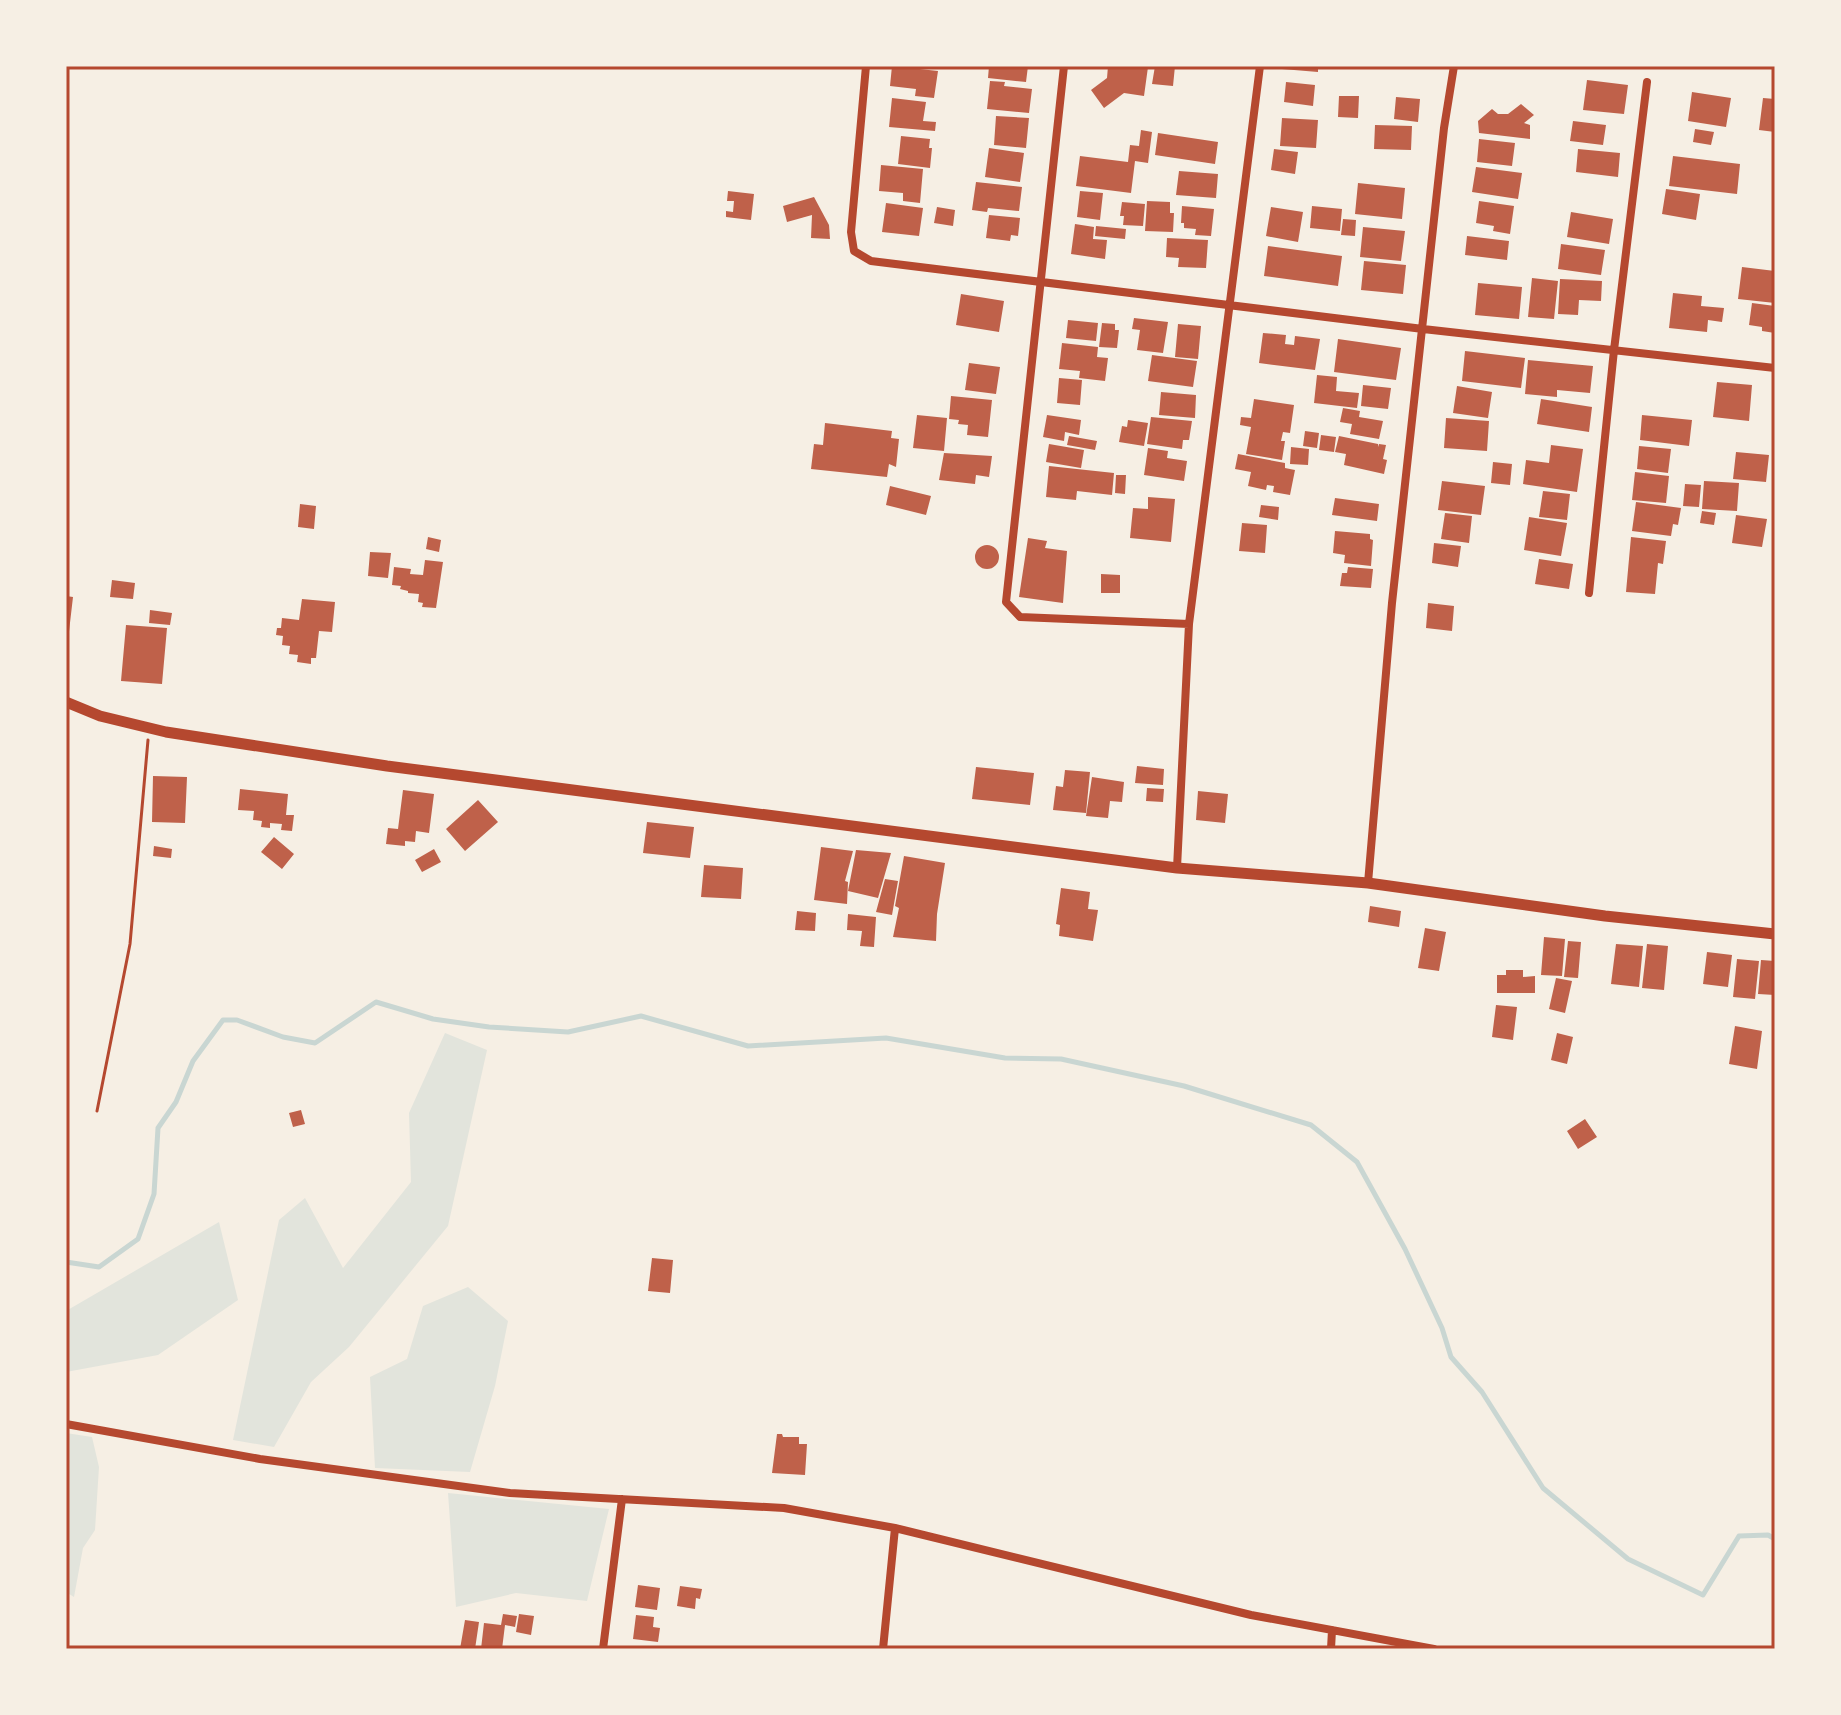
<svg xmlns="http://www.w3.org/2000/svg" width="1841" height="1715" font-family="Lora,serif">
<style>
.green{fill:#e2e4dc}
.lines{fill:none;stroke-linecap:round;stroke-linejoin:round}
.stream{stroke:#c9d6d2;stroke-width:5}
.building{fill:#bf614a}
.path{stroke:#b5482f;stroke-width:3}
.minor{stroke:#b5482f;stroke-width:8}
.secondary{stroke:#b5482f;stroke-width:11}
.neatline{fill:none;stroke:#b5482f;stroke-width:3}
</style>
<rect width="100%" height="100%" fill="#f6efe4"/>
<path class="green" d="M445 1033 487 1050 448 1226 349 1347 311 1382 274 1447 233 1440 279 1220 305 1198 343 1268 411 1182 409 1113Z
M219 1222 238 1300 158 1355 66 1372V1311Z
M468 1287 508 1321 495 1386 470 1472 375 1468 370 1377 407 1359 423 1306Z
M66 1433 92 1437 99 1467 95 1530 83 1548 74 1597 66 1592Z
M448 1493 609 1509 587 1601 516 1593 456 1607Z"/>
<g class="lines">
<path class="stream" d="M66 1262 99 1267 138 1239 154 1194 158 1128 176 1102 193 1061 223 1020H237L283 1037 315 1043 376 1002 433 1019 489 1027 568 1032 641 1016 748 1046 886 1038 1005 1058 1061 1059 1184 1086 1311 1125 1357 1162 1405 1249 1442 1328 1451 1357 1482 1392 1543 1488 1628 1559 1703 1595 1739 1536 1768 1535 1775 1539"/>
</g>
<path class="building" d="M892 66 938 71 934 98 915 96 916 89 890 86Z
M989 66H1028L1026 82 988 78Z
M1108 66 1148 67 1144 96 1124 93 1104 108 1091 90 1107 78Z
M1155 66H1175L1173 86 1152 84Z
M1282 66H1318V72L1282 69Z
M1587 80 1628 85 1624 114 1583 110Z
M990 81 1005 82 1004 86 1032 89 1029 113 987 109Z
M1286 82 1315 85 1313 106 1284 102Z
M1692 92 1731 98 1726 127 1688 121Z
M1339 96H1359L1358 118 1338 117Z
M1396 97 1420 99 1418 122 1394 119Z
M892 98 926 102 923 121 936 122 935 131 889 127Z
M1763 98 1775 99V132L1759 130Z
M1521 104 1534 115 1524 123 1530 125V139L1479 133 1478 121 1492 109 1498 114H1508Z
M996 116 1029 118 1026 148 994 145Z
M1282 118 1318 120 1316 148 1280 146Z
M1573 121 1606 125 1603 145 1570 141Z
M1375 125 1412 126 1411 150 1374 149Z
M1695 129 1714 132 1711 145 1693 142Z
M1141 130 1152 132 1148 163 1135 161 1131 193 1076 186 1080 156 1128 162 1130 145 1139 146Z
M1158 133 1218 142 1215 164 1155 155Z
M901 136 930 139 929 148H932L930 168 898 164Z
M1479 139 1515 143 1512 166 1477 162Z
M989 148 1024 153 1020 182 985 177Z
M1274 149 1298 152 1295 174 1271 170Z
M1578 149 1620 153 1618 177 1576 172Z
M1673 156 1740 164 1737 194 1669 186Z
M881 165 923 169 920 203 903 201V193L879 191Z
M1476 167 1522 173 1518 199 1472 192Z
M1179 171 1218 174 1216 198 1176 195Z
M976 182 1022 187 1019 211 988 208 987 212 972 210Z
M1358 183 1405 188 1402 219 1355 214Z
M1666 189 1700 194 1696 220 1662 214Z
M728 191 754 194 751 220 726 217V211L733 212 734 201H727Z
M1080 191 1103 193 1100 220 1077 217Z
M814 197 829 225 830 239 811 238 812 215 787 222 783 206Z
M1147 201 1170 202V213H1174L1173 232 1145 231Z
M1479 201 1514 206 1510 234 1493 231 1494 226 1476 223Z
M1122 202 1145 204 1143 226 1123 225 1124 216H1120Z
M886 203 923 208 919 236 882 232Z
M1182 206 1214 209 1211 236 1195 235 1196 229 1184 228V223H1181Z
M1312 206 1342 209 1340 231 1310 228Z
M937 207 955 210 953 226 934 223Z
M1271 207 1303 212 1298 242 1266 236Z
M1571 212 1613 219 1609 244 1567 237Z
M989 215 1020 218 1018 236 1011 235 1010 241 986 238Z
M1343 219 1356 220 1355 236 1341 235Z
M1075 224 1094 227 1093 239 1107 240 1105 259 1071 254Z
M1096 226 1126 229 1125 239 1095 236Z
M1363 227 1405 231 1401 261 1360 257Z
M1467 236 1509 241 1507 260 1465 255Z
M1167 238 1208 240 1206 268 1178 267 1179 258 1166 257Z
M1561 244 1605 250 1601 275 1558 269Z
M1268 246 1342 256 1338 286 1264 276Z
M1364 261 1406 265 1403 294 1361 290Z
M1742 267 1775 271V303L1738 299Z
M1532 278 1558 281 1554 319 1528 317Z
M1560 279 1602 281 1601 301 1579 300 1578 315 1558 314Z
M1478 283 1522 287 1519 319 1475 315Z
M1673 293 1702 296 1701 306 1724 308 1722 322 1708 320 1707 332 1669 328Z
M961 294 1004 301 999 332 956 325Z
M1752 303 1775 306V333L1762 331V327L1749 325Z
M1134 318 1168 322 1163 353 1137 350 1140 330 1132 329Z
M1068 320 1098 323 1096 341 1066 338Z
M1102 323 1115 324V330H1119L1117 348 1099 347Z
M1178 324 1201 326 1198 359 1175 357Z
M1263 333 1286 335 1285 344 1294 345 1295 336 1320 339 1315 370 1259 363Z
M1338 339 1401 348 1396 380 1334 372Z
M1062 343 1098 347 1097 357 1108 358 1105 381 1079 378 1080 371 1059 369Z
M1465 351 1525 358 1521 388 1462 381Z
M1152 355 1197 361 1193 387 1148 381Z
M1528 360 1593 366 1590 393 1557 390V397L1525 394Z
M969 363 1000 367 996 394 965 390Z
M1317 375 1337 377 1336 391 1359 393 1357 408 1314 403Z
M1059 378 1082 380 1080 405 1057 403Z
M1717 382 1752 385 1749 421 1713 417Z
M1363 385 1391 388 1388 409 1361 406Z
M1457 386 1492 392 1488 418 1453 413Z
M1161 392 1196 395 1195 418 1159 415Z
M951 396 992 400 988 437 967 435 968 425 958 424 959 420 949 419Z
M1254 399 1294 405 1290 433 1283 432 1281 441H1285L1282 460 1246 454 1251 427 1240 425 1241 417 1251 418Z
M1541 399 1592 407 1589 432 1537 424Z
M1343 408 1360 411 1359 417 1383 421 1379 439 1350 434 1352 424 1340 422Z
M917 415 947 418 944 451 913 448Z
M1047 415 1081 420 1079 435 1065 432 1064 441 1043 437Z
M1642 415 1692 420 1689 446 1640 440Z
M1151 417 1192 421 1189 440H1183L1182 449 1147 444Z
M1446 418 1489 421 1487 451 1444 448Z
M1128 420 1148 423 1144 446 1119 442 1122 426 1127 427Z
M825 423 892 431 891 438 899 439 896 467 889 464 887 477 811 469 814 444 823 445Z
M1305 431 1319 433 1317 448 1303 446Z
M1321 435 1336 437 1334 452 1319 450Z
M1069 436 1097 441 1095 450 1067 445Z
M1339 436 1378 444V447L1379 444 1386 445 1383 459 1387 460 1384 474 1344 465 1346 454 1335 452Z
M1049 444 1084 450 1081 468 1046 462Z
M1551 445 1583 449 1577 492 1523 484 1526 460 1549 463Z
M1639 446 1671 449 1668 473 1637 469Z
M1291 447 1309 449 1308 465 1290 464Z
M1148 448 1168 451 1167 458 1187 461 1184 481 1144 475Z
M1736 452 1769 455 1766 482 1733 479Z
M944 453 992 456 989 477 976 475 975 484 939 480Z
M1238 454 1285 463V468L1295 470 1290 495 1273 492 1274 486 1267 485 1266 490 1248 486 1251 472 1235 469Z
M1493 462 1512 464 1510 485 1491 483Z
M1049 466 1114 473 1112 495 1077 491 1076 500 1046 497Z
M1635 472 1669 476 1666 503 1632 500Z
M1116 475H1126L1125 494 1115 493Z
M1442 481 1485 486 1481 515 1438 510Z
M1704 481 1739 483 1737 511 1702 509Z
M1685 484 1701 485 1699 507 1683 506Z
M890 486 931 496 926 515 886 505Z
M1543 491 1570 494 1567 520 1539 517Z
M1148 497 1175 499 1171 542 1130 538 1133 508 1148 509Z
M1335 498 1379 504 1377 521 1332 515Z
M1636 502 1681 508 1678 525 1673 524 1671 536 1632 531Z
M300 504 316 506 314 529 298 527Z
M1261 505 1279 507 1278 520 1259 517Z
M1702 511 1716 513 1714 525 1700 523Z
M1445 513 1472 516 1469 543 1441 539Z
M1736 515 1767 519 1762 547 1732 543Z
M1529 517 1567 523 1561 556 1524 550Z
M1242 523 1267 525 1265 553 1239 551Z
M1335 531 1370 534V539L1373 540 1371 566 1344 563 1345 555 1333 553Z
M428 537 441 540 439 552 426 549Z
M1631 537 1666 541 1663 564 1658 563 1655 594 1626 592Z
M1028 538 1047 541 1045 548 1067 551 1063 603 1019 597Z
M1434 543 1461 546 1458 567 1432 563Z
M975 557a12 12 0 1 1 24 0a12 12 0 1 1-24 0Z
M370 552 391 553 388 578 368 576Z
M1539 559 1573 564 1569 589 1535 584Z
M425 560 443 562 436 608 422 607 423 603 418 602 419 594 408 593V591L400 589 401 586 392 585 394 567 411 569 410 574 423 575Z
M1348 567 1373 569 1371 588 1340 586 1342 573H1347Z
M1101 574 1120 575V593H1101Z
M112 580 135 583 133 599 110 597Z
M66 596 73 597 68 640H66Z
M302 599 335 602 332 632 319 631 316 658H311V664L297 662 298 655 289 654 290 646 282 645 283 636 276 635 277 628H281L282 618 299 620Z
M1428 603 1454 606 1452 631 1426 628Z
M150 610 172 613 170 625 149 623Z
M126 625 167 628 162 684 121 681Z
M1137 766 1164 769 1163 785 1135 783Z
M976 767 1034 773 1030 805 972 799Z
M1065 770 1090 772 1086 813 1053 810 1056 786 1063 787Z
M153 776 187 777 185 823 152 822Z
M1092 777 1124 782 1122 802 1110 801 1108 818 1086 816Z
M1147 788 1164 789 1163 802 1146 801Z
M240 789 288 794 286 815H294L292 831 281 830 282 824 270 823V828L261 827 262 821 253 820 254 811 238 810Z
M403 790 434 794 429 833 416 831 415 842 405 841V846L386 844 388 828 398 829Z
M1198 791 1228 794 1225 823 1196 820Z
M478 800 498 822 465 851 446 829Z
M647 822 694 827 690 858 643 853Z
M274 837 294 854 282 869 261 852Z
M154 846 172 849 171 858 153 856Z
M821 847 853 851 845 881 848 882 847 904 814 900Z
M434 849 441 862 422 872 415 860Z
M856 850 891 853 878 898 848 891Z
M904 856 945 863 937 914 936 941 893 937 899 908 895 906Z
M704 865 743 868 741 899 701 897Z
M885 879 898 881 892 915 876 912Z
M1061 888 1090 892 1088 909 1098 910 1093 941 1059 936 1060 925 1056 924Z
M1370 906 1401 911 1399 927 1368 922Z
M797 911 816 913 815 931 795 930Z
M848 914 876 917 874 947 860 946 862 931 847 930Z
M1425 928 1446 932 1439 971 1418 968Z
M1544 937 1565 939 1562 976 1541 975Z
M1568 941 1581 942 1578 978 1564 977Z
M1616 944 1643 946 1639 987 1611 984Z
M1647 944 1668 946 1664 990 1642 988Z
M1707 952 1732 955 1728 987 1703 984Z
M1737 959 1759 961 1755 999 1733 997Z
M1761 960 1775 961V995L1758 994Z
M1506 970H1523V977L1535 976V993H1497V975H1506Z
M1556 978 1572 981 1565 1013 1549 1009Z
M1496 1005 1517 1007 1513 1040 1492 1037Z
M1735 1026 1762 1031 1757 1069 1729 1064Z
M1557 1033 1573 1037 1567 1064 1551 1060Z
M301 1110 305 1124 293 1127 289 1113Z
M1585 1119 1597 1137 1578 1149 1567 1131Z
M652 1258 673 1260 670 1293 648 1291Z
M777 1434H782L783 1437H799V1444H807L805 1475 772 1473Z
M638 1585 660 1588 657 1610 635 1607Z
M680 1586 702 1589 700 1599 696 1598 695 1609 677 1606Z
M503 1614 517 1616 515 1627 505 1625 502 1649H481L484 1623 501 1625Z
M519 1614 534 1616 531 1635 516 1632Z
M636 1615 654 1617 653 1627 660 1628 658 1642 633 1639Z
M465 1620 479 1622 475 1649H460Z"/>
<g class="lines">
<path class="path" d="M97 1111 130 944 148 740"/>
<path class="minor" d="M866 66 851 232 854 251 871 261 1423 329 1775 368
M1064 66 1006 602 1020 617 1189 624
M1589 593 1614 350 1647 82
M1177 868 1189 624 1260 66
M1368 883 1392 603 1444 128 1454 66
M66 1424 260 1459 510 1493 784 1508 895 1528 1251 1615 1434 1649
M603 1649 622 1499
M883 1649 895 1528
M1331 1649 1332 1630"/>
<path class="secondary" d="M66 702 100 716 166 732 387 766 1177 868 1368 883 1605 916 1775 934"/>
</g>
<rect width="1841" height="1715" fill="none" stroke="#f6efe4" stroke-width="136"/>
<rect x="68" y="68" width="1705" height="1579" class="neatline"/>
</svg>
